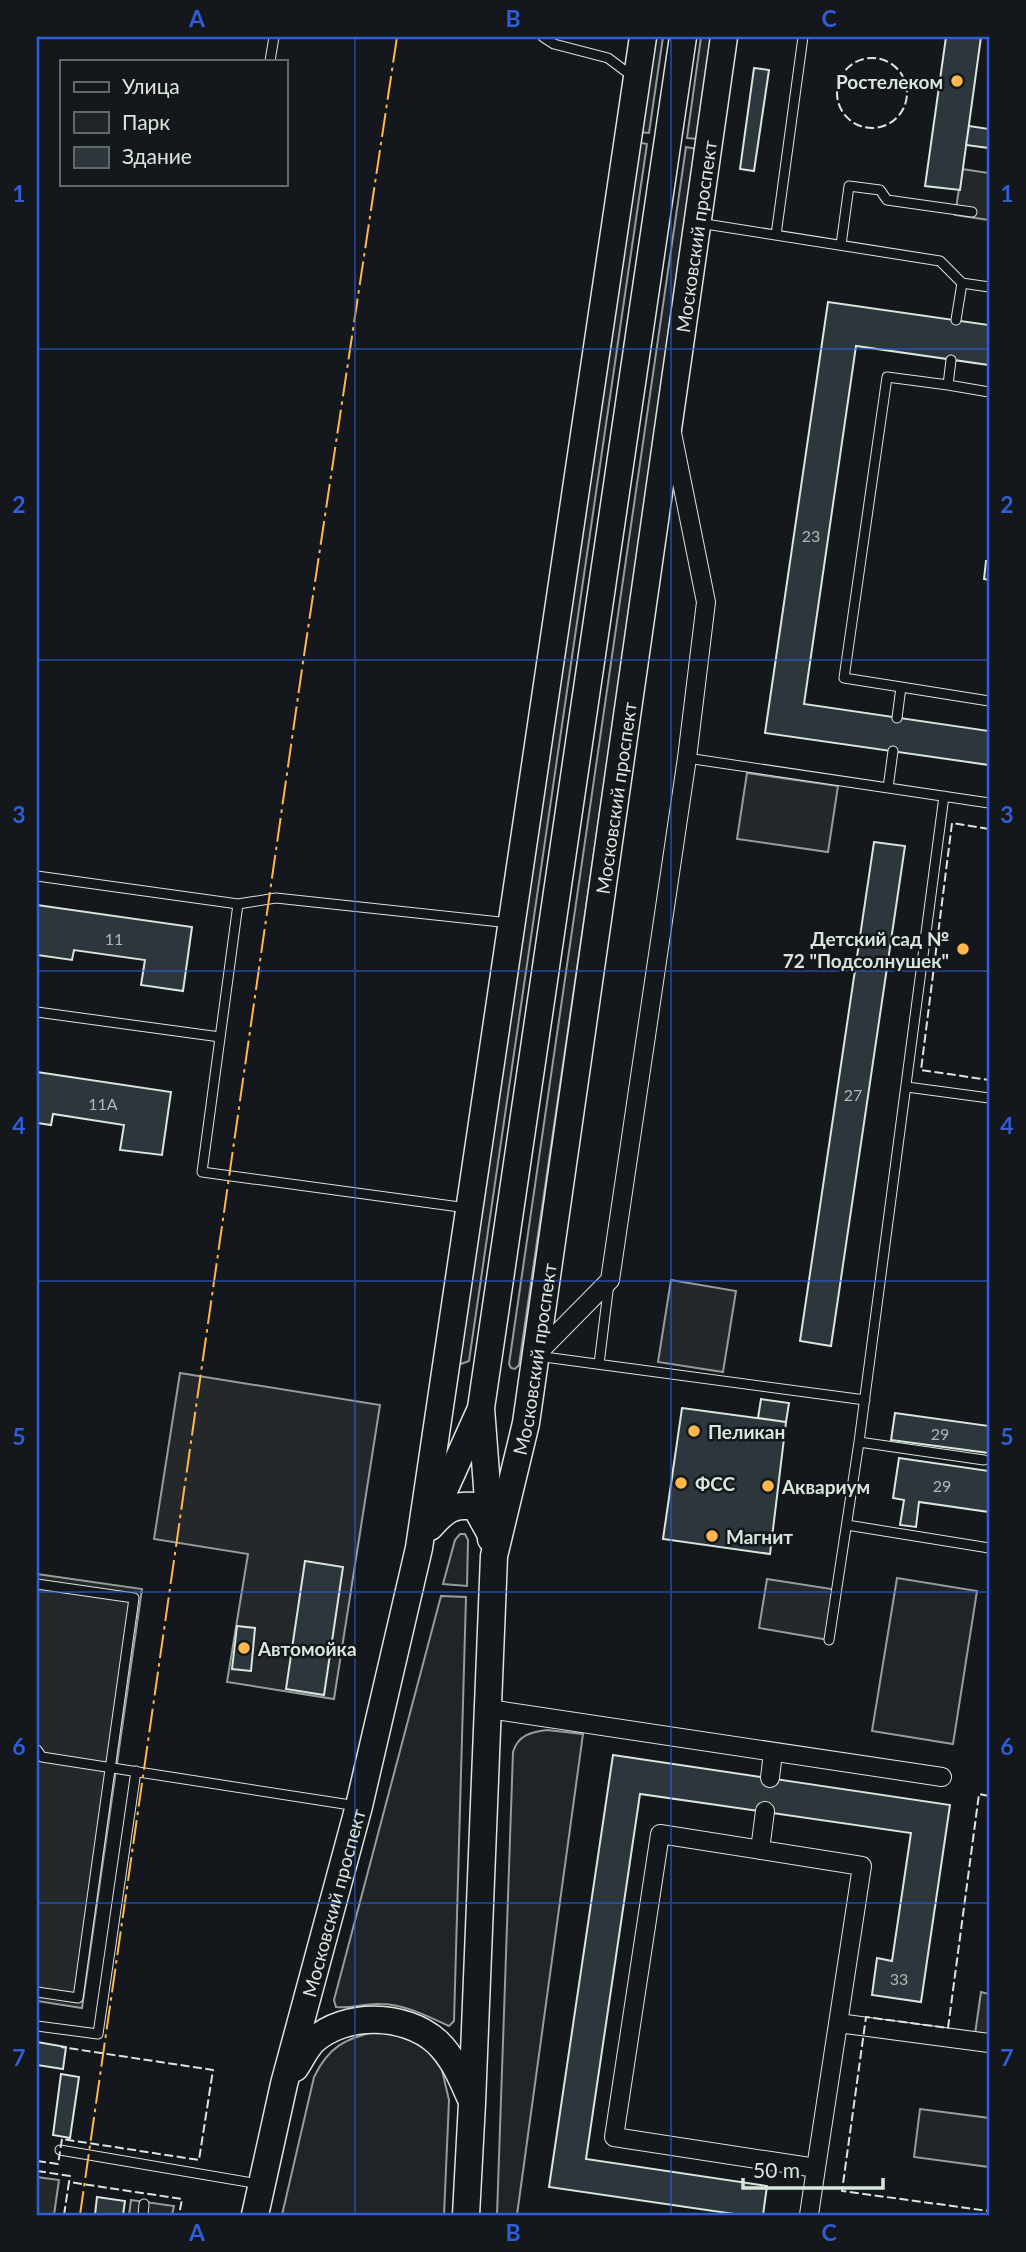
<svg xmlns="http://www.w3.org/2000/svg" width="1026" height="2252" font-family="Lato,sans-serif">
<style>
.green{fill:#202428;stroke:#939e99;stroke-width:2}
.parking{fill:#24282b;stroke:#939e99;stroke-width:2}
.building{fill:#2c363c;stroke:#d8e6dc;stroke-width:2}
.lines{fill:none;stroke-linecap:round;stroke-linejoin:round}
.minor-tunnel{stroke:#313739;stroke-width:18;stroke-dasharray:18 9;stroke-linecap:butt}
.service-casing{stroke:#d8e6dc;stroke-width:11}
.minor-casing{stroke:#d8e6dc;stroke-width:20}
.primary-casing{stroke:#d8e6dc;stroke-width:29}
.service{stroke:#14181c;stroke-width:9}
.minor{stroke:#14181c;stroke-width:18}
.primary{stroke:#14181c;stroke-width:26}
.fence{stroke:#d8e6dc;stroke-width:2;stroke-dasharray:9 3.5;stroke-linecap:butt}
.power{stroke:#ffb74d;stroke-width:2;stroke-dasharray:24 5 3.5 5;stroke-linecap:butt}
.grid{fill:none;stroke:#305dd8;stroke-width:2;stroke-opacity:0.55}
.poi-dot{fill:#ffb74d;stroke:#14181c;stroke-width:2.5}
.labels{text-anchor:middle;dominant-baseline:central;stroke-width:5;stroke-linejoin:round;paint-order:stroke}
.number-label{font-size:16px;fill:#adbab4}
.poi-label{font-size:19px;font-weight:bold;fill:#d8e6dc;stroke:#14181c;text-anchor:start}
.street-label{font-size:19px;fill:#d8e6dc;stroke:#14181c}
.neatline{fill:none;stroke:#305dd8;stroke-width:2.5}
.grid-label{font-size:23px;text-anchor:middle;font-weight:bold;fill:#305dd8}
</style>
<rect width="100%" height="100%" fill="#14181c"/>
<path class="green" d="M652 37H663L649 133 639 132Z
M701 37H713L699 139 687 138Z
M637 142 647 144 469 1361 461 1364 459 1360Z
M686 147 697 149 519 1365 515 1369 511 1368 509 1364Z
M460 1534H465L468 1540 467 1586 443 1584 455 1540Z
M897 1578 977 1591 953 1744 872 1731Z
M441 1596 466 1597 454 2021 449 2026C427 2016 404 2004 380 2004 365 2003 350 2009 336 2007L334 2000Z
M547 1730 583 1734 517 2215H497L513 1752C518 1735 531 1732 547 1730Z
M377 2031 407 2036 426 2048 442 2070 449 2100 444 2215H282L314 2077C329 2046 345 2039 377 2031Z
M920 2109 989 2118V2167L914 2157Z"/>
<path class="parking" d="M962 169 989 173V220L955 215Z
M747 773 838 786 828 852 737 839Z
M671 1280 736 1291 723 1372 658 1362Z
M180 1373 380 1405 334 1699 227 1682 248 1554 154 1539Z
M37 1574 142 1589 82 2008 37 2001Z
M767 1579 838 1590 829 1640 759 1628Z
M981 1992 989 1994V2043L974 2041Z
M37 2177 59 2180 54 2215H37Z
M131 2200 174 2206 172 2215H129Z"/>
<path class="building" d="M946 37H981L960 190 925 186Z
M754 68 769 70 754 171 740 169Z
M969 126 989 129V148L966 145Z
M828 302 989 325V365L856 346 804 704 989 731V765L765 733Z
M986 561H989V580L984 579Z
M874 842 905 846 831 1346 800 1341Z
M37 905 192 927 183 991 141 985 145 960 74 950 72 960 37 955Z
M37 1072 171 1092 162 1155 120 1150 124 1125 53 1114 51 1125 37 1123Z
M761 1399 789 1403 786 1422 758 1418Z
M682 1408 786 1422 770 1554 663 1539Z
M895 1413 989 1426V1453L891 1440Z
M899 1458 989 1471V1512L919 1502 916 1527 900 1525 904 1500 893 1498Z
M305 1561 343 1567 324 1695 286 1689Z
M237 1626 255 1628 251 1671 232 1669Z
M613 1755 950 1805 921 2002 872 1995 877 1958 892 1961 911 1833 640 1794 586 2159 767 2186 763 2215H741L549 2187Z
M37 2042 66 2047 63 2069 37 2065Z
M61 2074 79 2077 70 2138 53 2135Z
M97 2197 125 2201 123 2215H95Z"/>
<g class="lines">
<path class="minor-tunnel" d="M765 1811 770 1778"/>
<defs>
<path id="service" d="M543 37 554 44 608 58 632 76
M270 61 274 37
M699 223 940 261 962 283 989 287
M776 235 803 37
M841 245 849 186 880 190 887 200 972 212
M956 320 962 283
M948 385 989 392
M901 687 989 701
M897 718 901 687 844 678 887 377 948 385 951 360
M687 758 989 803
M888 788 893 751
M37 876 238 904 202 1172 467 1208
M238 904 276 898 510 923
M37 1012 220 1037
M907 1087 989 1098
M537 1356 865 1400
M599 1364 609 1283
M859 1442 984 1460
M847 1525 989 1548
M37 1584 134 1598 78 1998 37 1992
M829 1640 859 1442 944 796
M37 1750 42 1757 357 1806
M37 2026 98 2034 136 1771
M60 2150 259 2184
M143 2215 144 2204"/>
<path id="minor" d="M536 1355 610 1280 687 758 706 602 672 433
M489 1709 942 1777
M770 1778 773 1752
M660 1834 862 1866 816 2168 614 2137Z
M760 1850 765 1811
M838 2023 989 2043
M809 2215 816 2168"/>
<g id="primary">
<path d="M433 1515 479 1413"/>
<path d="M430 1527C445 1510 452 1504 475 1506L490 1533"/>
<path d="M491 1539 481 1408 683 37"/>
<path d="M295 2068C301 2059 306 2048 313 2041 345 2012 405 2013 437 2042 453 2057 461 2077 470 2097"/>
<path id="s1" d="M255 2215 284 2084 359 1806 419 1548 643 37"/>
<path id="s2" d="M466 2215 472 2103 494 1556 526 1423 724 37"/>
</g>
</defs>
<use href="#service" class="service-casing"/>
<use href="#minor" class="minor-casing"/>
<use href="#primary" class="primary-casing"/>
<use href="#service" class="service"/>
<use href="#minor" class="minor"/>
<use href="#primary" class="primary"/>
<path class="fence" d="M837 93a35 35 0 1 1 70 0a35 35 0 1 1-70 0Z
M989 829 952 823 921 1070 989 1080
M989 1796 979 1794 948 2028 866 2017 842 2191 989 2211
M37 2161 58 2164 62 2139 199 2160 213 2070 61 2047
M37 2171 70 2176 69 2182
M64 2215 69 2182 182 2199 179 2215"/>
<path class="power" d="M80 2215 303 662 397 37"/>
</g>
<path class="grid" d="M355 37V2215M671 37V2215M37 349H989M37 660H989M37 971H989M37 1281H989M37 1592H989M37 1903H989"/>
<g class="poi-dot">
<circle cx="957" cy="81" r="7"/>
<circle cx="963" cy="949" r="7"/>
<circle cx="694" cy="1431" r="7"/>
<circle cx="681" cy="1483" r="7"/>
<circle cx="768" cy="1486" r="7"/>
<circle cx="712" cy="1536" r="7"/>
<circle cx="244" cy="1648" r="7"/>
</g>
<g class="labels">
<g class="number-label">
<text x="811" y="535">23</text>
<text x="114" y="938">11</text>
<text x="853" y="1094">27</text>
<text x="103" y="1103">11А</text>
<text x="940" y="1433">29</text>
<text x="942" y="1485">29</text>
<text x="899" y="1978">33</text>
</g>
<g class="poi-label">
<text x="943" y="81" text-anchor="end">Ростелеком</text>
<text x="949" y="938" text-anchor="end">Детский сад №<tspan x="949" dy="22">72 "Подсолнушек"</tspan></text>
<text x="708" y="1431">Пеликан</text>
<text x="695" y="1483">ФСС</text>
<text x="782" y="1486">Аквариум</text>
<text x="726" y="1536">Магнит</text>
<text x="258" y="1648">Автомойка</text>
</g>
<g class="street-label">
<text stroke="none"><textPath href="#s2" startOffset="1995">Московский проспект</textPath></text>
<text stroke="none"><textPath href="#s2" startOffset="1428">Московский проспект</textPath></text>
<text stroke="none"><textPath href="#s2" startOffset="861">Московский проспект</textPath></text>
<text stroke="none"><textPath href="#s1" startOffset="322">Московский проспект</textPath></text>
</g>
</g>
<rect width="1026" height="2252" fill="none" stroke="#14181c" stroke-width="77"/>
<rect x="60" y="60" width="228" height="126" fill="#14181c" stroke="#626a69" stroke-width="2"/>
<rect x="74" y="82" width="35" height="10" fill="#14181c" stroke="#626a69" stroke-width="2"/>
<text x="122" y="94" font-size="21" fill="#d8e6dc">Улица</text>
<rect x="74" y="112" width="35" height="21" fill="#202428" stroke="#626a69" stroke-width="2"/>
<text x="122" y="130" font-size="21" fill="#d8e6dc">Парк</text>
<rect x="74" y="147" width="35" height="21" fill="#2c363c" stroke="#626a69" stroke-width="2"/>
<text x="122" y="164" font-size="21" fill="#d8e6dc">Здание</text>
<path d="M743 2178v10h140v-10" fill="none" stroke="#d8e6dc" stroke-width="3.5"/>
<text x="753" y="2178" font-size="21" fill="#d8e6dc" stroke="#14181c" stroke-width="5" paint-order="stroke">50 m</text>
<rect x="38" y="38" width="950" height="2176" class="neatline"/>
<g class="grid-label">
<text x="197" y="27">A</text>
<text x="513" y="27">B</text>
<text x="829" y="27">C</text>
<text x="19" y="202">1</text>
<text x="1007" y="202">1</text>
<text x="19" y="513">2</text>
<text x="1007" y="513">2</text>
<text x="19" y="823">3</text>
<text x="1007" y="823">3</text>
<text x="19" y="1134">4</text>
<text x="1007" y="1134">4</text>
<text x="19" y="1445">5</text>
<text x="1007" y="1445">5</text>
<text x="19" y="1755">6</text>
<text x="1007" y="1755">6</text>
<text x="19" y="2066">7</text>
<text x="1007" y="2066">7</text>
<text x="197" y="2241">A</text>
<text x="513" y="2241">B</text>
<text x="829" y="2241">C</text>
</g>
</svg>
